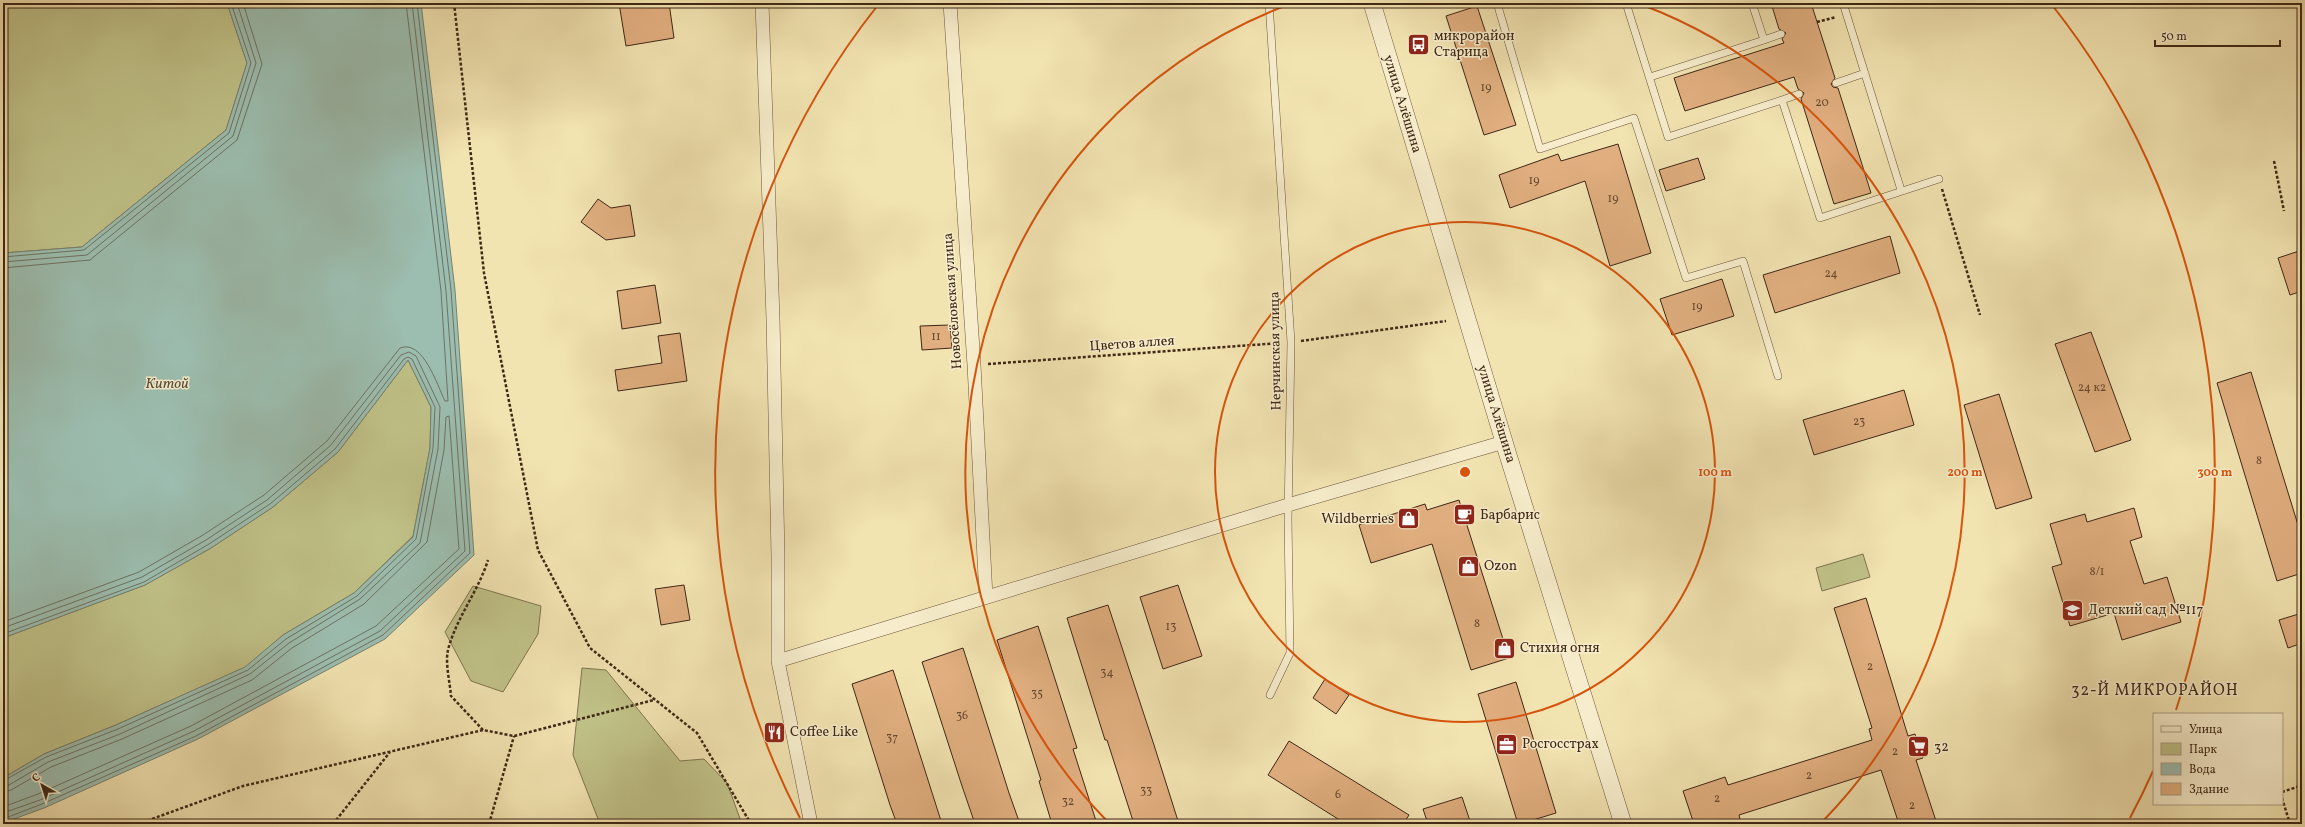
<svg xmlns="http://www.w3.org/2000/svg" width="2305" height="827" font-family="Vollkorn,serif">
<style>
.green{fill:#c0c288;stroke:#80744f}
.water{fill:#9cbeb0;stroke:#778272}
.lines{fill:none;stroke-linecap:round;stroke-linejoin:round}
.shore{stroke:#6e7263;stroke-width:1}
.building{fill:#e0ae7f;stroke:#3f2716}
.service-casing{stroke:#6c563d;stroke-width:8}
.minor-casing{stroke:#6c563d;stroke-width:14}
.tertiary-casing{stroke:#6c563d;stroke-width:18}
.path{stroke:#3f2716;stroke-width:2.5;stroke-dasharray:3 2;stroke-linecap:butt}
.service{stroke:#f7edcc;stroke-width:7}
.minor{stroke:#f7edcc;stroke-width:13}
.tertiary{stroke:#f7edcc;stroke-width:17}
.ring{fill:none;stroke:#d7540d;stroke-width:2}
.labels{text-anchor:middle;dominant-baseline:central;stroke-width:3;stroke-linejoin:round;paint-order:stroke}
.number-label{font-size:12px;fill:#674930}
.poi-label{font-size:14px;fill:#3f2716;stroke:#f7edcc;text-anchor:start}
.street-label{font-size:14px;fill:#3f2716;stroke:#f7edcc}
.water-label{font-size:15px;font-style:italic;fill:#564d3c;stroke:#f7edcc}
.quarter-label{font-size:16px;letter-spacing:1px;fill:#3f2716;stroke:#f7edcc}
.centre{fill:#d7540d;stroke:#f7edcc;stroke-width:2}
.ring-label{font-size:12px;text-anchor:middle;font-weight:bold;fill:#d7540d;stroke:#f7edcc;stroke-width:3;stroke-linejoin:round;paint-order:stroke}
</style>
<rect width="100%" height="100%" fill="#f2e4b1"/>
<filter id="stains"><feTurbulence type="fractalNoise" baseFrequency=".005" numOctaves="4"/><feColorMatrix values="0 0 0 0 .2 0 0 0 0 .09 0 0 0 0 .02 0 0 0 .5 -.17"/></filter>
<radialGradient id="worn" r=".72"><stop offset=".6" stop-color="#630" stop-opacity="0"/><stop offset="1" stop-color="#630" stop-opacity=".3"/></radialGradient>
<path class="green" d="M3 3H227L247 63 226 130 82 247 3 253Z
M408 360 431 407 430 448 413 536 354 593 283 635 246 667 116 725 44 754 3 778V638L145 585 211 548 273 507 338 452Z
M1863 554 1870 577 1822 591 1816 568Z
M473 586 541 606 538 634 503 692 471 681 445 632Z
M582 668 606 670 680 761 704 759 727 783 742 824H600L573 755Z"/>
<path class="water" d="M227 3H421L455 290 474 555 385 639 198 739 44 808 3 823V778L44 754 116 725 245 667 283 635 354 593 413 537 430 448 431 407 408 360 338 452 273 507 211 548 145 585 3 638V253L82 247 226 130 247 63Z"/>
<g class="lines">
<path class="shore" d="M3 257 84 250 229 133 251 63 231 3
M3 262 87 255 233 136 256 63 237 3
M3 268 90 260 237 140 262 64 243 3
M3 622 139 572 203 535 264 495 327 441 400 348C423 339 437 385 445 401H448L441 291 406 3
M3 628 142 577 206 540 267 500 331 445 401 355 409 352 416 356 440 407 438 449 420 543 360 599 289 643 250 674 120 734 48 762 9 785 3 786
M3 634 144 582 209 544 270 504 335 449 404 359 408 357 412 359 435 407 433 448 416 539 357 596 286 639 248 670 118 729 46 757 3 781
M3 792 11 790 51 767 122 739 252 680 292 648 364 604 427 542 444 450 446 417 449 416 459 549 376 626 191 726 38 794 3 807
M3 813 40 800 194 731 380 631 465 551 446 291 412 3
M3 819 42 804 196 736 383 635 470 553 451 290 417 3"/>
</g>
<path class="building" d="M619 3H669L674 38 626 46Z
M1771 3H1811L1835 78 1831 84 1833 87 1838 88 1871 193 1834 204 1801 99 1804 93 1798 89 1794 77 1685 111 1674 78 1784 43 1782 39 1786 33 1779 29Z
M1477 6 1516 125 1484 135 1446 16Z
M1618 144 1651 253 1610 266 1585 181 1510 208 1499 175 1558 154 1561 161Z
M1698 158 1705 179 1666 191 1659 170Z
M598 199 611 208 630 205 635 236 606 240 581 222Z
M1890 236 1900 273 1775 313 1763 275Z
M2302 250V291L2290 295 2278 258Z
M1722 279 1734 316 1672 335 1660 299Z
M655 285 661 323 622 329 617 291Z
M950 325 952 348 922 350 920 326Z
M2091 332 2131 440 2095 452 2055 344Z
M680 333 687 381 618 391 615 370 662 363 658 336Z
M2251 372 2302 538V573L2277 581 2217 383Z
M1904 390 1914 425 1814 455 1803 420Z
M1999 394 2032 498 1996 509 1964 405Z
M1459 500 1509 658 1471 670 1432 544 1371 563 1359 525 1425 504 1427 510Z
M2134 508 2142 537 2130 541 2144 584 2167 577 2181 622 2122 640 2114 613 2070 626 2052 567 2062 564 2050 524 2085 514 2087 522Z
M684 585 690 620 661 625 655 589Z
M1178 585 1202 656 1163 669 1140 597Z
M1866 598 1908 736 1915 734 1923 758 1916 760 1937 824H1899L1881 770 1739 815 1741 824H1694L1683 791 1725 777 1728 785 1872 740 1869 729 1872 728 1834 608Z
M1108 605 1154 745 1179 824H1134L1107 740H1105L1067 618Z
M2302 613V643L2288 648 2279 620Z
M1038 626 1077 748 1073 749 1097 824H1052L1039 781 1041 780 997 640Z
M963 648 1009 793 1020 824H975L961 783 922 662Z
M893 670 942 824H897L890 805 852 684Z
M1325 679 1349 695 1336 714 1313 698Z
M1516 682 1556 813 1520 824H1518L1478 694Z
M1289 741 1409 815 1403 824H1346L1268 775Z
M1462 797 1471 824H1428L1423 809Z"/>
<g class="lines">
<defs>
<path id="service" d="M1269 3 1291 342 1288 519 1290 653 1270 695
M1497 3 1540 149 1634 118 1686 278 1743 261 1778 376
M1626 3 1668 137 1782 100 1820 218 1939 179
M1843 3 1901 190
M1764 40 1781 34
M1650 77 1764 40 1752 3
M1836 83 1865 73
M1782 100 1799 94"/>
<path id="minor" d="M762 3 773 319 778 556V661L811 824
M950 3 974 365 986 597
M778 661 1288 505 1504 442"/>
<path id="tertiary" d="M1372 3 1508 455 1623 824"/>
</defs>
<use href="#service" class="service-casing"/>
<use href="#minor" class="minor-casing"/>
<use href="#tertiary" class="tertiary-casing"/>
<path class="path" d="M454 3 484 273 538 550 590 648 697 733 751 824
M1817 22 1836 17
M2274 161 2284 211
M1942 189 1980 315
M1301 341 1446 321
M988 364 1280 343
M483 730 451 696C450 683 445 663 448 650 456 618 478 592 488 560
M2282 792 2300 786
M2282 798 2290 824
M138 824 243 786 483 730 514 736 654 700
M333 824 390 752
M489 824 514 736"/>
<use href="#service" class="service"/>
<use href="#minor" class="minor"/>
<use href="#tertiary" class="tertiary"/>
</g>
<g class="ring">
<circle cx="1465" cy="472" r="250"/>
<path d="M1108 822A500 500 0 0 1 1290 4M1640 4A500 500 0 0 1 1822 822"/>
<path d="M2153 771A750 750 0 0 1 2130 818M800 818A750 750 0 0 1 878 5M2052 5A750 750 0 0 1 2176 710"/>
</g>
<defs>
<symbol id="bus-square" viewBox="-11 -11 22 22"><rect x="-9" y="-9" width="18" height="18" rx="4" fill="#8f2418" stroke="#f7edcc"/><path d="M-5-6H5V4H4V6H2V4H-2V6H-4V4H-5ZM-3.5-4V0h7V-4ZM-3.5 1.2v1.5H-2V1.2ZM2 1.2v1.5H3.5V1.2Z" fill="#fff"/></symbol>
<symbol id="cafe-square" viewBox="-11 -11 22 22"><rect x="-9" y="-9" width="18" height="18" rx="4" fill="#8f2418" stroke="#f7edcc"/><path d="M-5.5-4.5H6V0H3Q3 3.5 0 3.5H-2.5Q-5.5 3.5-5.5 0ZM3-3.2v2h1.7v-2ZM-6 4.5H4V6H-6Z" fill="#fff"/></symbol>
<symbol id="shop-square" viewBox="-11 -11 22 22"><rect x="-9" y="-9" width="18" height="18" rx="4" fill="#8f2418" stroke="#f7edcc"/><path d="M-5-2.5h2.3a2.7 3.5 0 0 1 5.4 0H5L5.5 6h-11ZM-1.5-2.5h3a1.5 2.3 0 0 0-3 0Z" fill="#fff"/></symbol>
<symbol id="school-square" viewBox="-11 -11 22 22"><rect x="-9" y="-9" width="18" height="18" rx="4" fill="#8f2418" stroke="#f7edcc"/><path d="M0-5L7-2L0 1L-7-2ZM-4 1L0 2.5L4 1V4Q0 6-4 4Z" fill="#fff"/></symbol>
<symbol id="restaurant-square" viewBox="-11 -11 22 22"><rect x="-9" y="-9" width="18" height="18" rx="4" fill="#8f2418" stroke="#f7edcc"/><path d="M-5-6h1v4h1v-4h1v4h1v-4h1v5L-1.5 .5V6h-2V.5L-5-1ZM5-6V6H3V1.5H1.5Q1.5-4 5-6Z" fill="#fff"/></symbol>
<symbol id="office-square" viewBox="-11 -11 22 22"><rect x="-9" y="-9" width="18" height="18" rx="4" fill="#8f2418" stroke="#f7edcc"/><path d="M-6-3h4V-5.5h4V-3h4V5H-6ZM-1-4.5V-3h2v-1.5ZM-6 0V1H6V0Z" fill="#fff"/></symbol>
<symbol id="supermarket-square" viewBox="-11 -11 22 22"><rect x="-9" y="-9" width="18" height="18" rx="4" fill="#8f2418" stroke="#f7edcc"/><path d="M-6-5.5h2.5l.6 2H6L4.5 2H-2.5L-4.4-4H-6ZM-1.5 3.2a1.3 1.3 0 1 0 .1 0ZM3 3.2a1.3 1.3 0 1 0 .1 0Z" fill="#fff"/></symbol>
</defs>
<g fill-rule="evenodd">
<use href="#bus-square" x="1406" y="32" width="25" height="25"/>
<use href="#cafe-square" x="1452" y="502" width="25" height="25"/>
<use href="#shop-square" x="1396" y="506" width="25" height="25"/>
<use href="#shop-square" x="1456" y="554" width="25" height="25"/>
<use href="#school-square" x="2060" y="598" width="25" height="25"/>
<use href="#shop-square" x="1492" y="636" width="25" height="25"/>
<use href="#restaurant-square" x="762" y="720" width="25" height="25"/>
<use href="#office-square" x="1494" y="732" width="25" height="25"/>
<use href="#supermarket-square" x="1906" y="734" width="25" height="25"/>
</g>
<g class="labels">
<g class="number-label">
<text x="1486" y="88">19</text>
<text x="1822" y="103">20</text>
<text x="1534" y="181">19</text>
<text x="1613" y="199">19</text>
<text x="1831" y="274">24</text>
<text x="1697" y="307">19</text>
<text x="936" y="337">11</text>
<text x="2092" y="388">24 к2</text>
<text x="1859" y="422">23</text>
<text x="2259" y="461">8</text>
<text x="2097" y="572">8/1</text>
<text x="1477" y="624">8</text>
<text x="1171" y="627">13</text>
<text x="1870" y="667">2</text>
<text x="1107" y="673">34</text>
<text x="1037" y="694">35</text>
<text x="962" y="716">36</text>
<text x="892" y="738">37</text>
<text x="1895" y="752">2</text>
<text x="1809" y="776">2</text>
<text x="1146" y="791">33</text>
<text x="1338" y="795">6</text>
<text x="1717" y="799">2</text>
<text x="1068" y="802">32</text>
<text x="1912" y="806">2</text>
</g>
<g class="poi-label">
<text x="1434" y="36">микрорайон<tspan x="1434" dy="16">Старица</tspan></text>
<text x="1480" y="515">Барбарис</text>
<text x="1394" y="519" text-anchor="end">Wildberries</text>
<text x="1484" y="566">Ozon</text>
<text x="2088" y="610">Детский сад №117</text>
<text x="1520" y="648">Стихия огня</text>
<text x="790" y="732">Coffee Like</text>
<text x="1522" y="744">Росгосстрах</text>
<text x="1934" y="747">32</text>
</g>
<g class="street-label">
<text transform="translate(1402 104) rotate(73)">улица Алёшина</text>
<text transform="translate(953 301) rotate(-94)">Новосёловская улица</text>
<text transform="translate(1132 344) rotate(-4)">Цветов аллея</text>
<text transform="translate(1276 351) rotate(-91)">Нерчинская улица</text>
<text transform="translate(1496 414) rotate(73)">улица Алёшина</text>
</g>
<g class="water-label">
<text x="167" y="384">Китой</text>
</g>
<g class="quarter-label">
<text x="2155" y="691">32-Й МИКРОРАЙОН</text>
</g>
</g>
<circle cx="1465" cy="472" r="6" class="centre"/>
<g class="ring-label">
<text x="1715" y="476">100 m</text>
<text x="1965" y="476">200 m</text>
<text x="2215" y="476">300 m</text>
</g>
<rect width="2305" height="827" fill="none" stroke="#f2e4b1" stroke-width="16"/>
<rect x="4" y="4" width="2297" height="819" fill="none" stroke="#3f2716" stroke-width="2"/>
<rect x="8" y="8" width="2289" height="811" fill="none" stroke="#3f2716"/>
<rect x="2153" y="713" width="130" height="92" fill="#f7edcc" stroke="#ad9e83"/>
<rect x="2161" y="726" width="20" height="6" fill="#f7edcc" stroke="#ad9e83"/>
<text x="2189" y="733" font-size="12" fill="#3f2716">Улица</text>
<rect x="2161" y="743" width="20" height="12" fill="#c0c288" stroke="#ad9e83"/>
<text x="2189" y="753" font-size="12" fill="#3f2716">Парк</text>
<rect x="2161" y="763" width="20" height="12" fill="#9cbeb0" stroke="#ad9e83"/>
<text x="2189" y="773" font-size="12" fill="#3f2716">Вода</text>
<rect x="2161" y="783" width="20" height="12" fill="#e0ae7f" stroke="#ad9e83"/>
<text x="2189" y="793" font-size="12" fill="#3f2716">Здание</text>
<g transform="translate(42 785) rotate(321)" stroke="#f7edcc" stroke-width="3" paint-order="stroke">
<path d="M0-3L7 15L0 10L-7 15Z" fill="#3f2716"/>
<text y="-6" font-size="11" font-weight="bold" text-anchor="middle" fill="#3f2716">С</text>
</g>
<path d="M2155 40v6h125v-6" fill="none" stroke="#3f2716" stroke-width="2"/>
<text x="2161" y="40" font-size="12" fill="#3f2716" stroke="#f7edcc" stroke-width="3" paint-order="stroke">50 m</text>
<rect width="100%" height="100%" filter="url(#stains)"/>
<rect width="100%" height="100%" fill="url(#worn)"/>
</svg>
